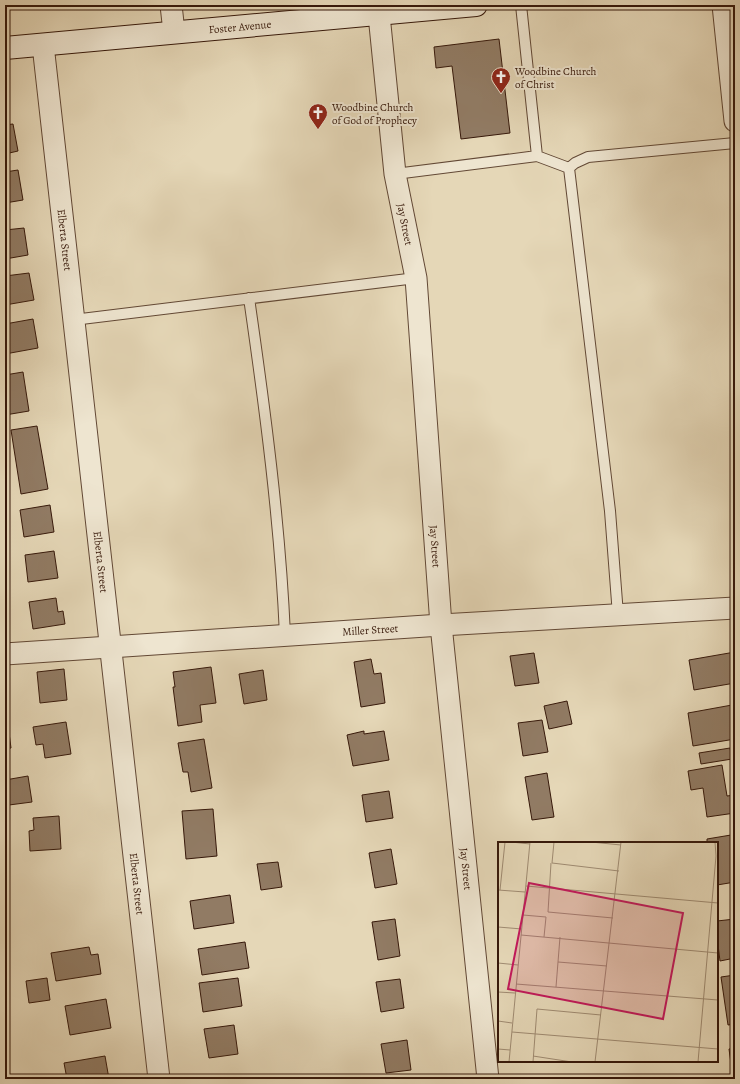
<svg xmlns="http://www.w3.org/2000/svg" width="740" height="1084" font-family="Alegreya,serif">
<style>
.building{fill:#917b64;stroke:#36180a}
.lines{fill:none;stroke-linecap:round;stroke-linejoin:round}
.service-casing{stroke:#624835;stroke-width:12}
.minor-casing{stroke:#624835;stroke-width:23}
.secondary-casing{stroke:#36180a;stroke-width:24}
.service{stroke:#eee5d0;stroke-width:10}
.minor{stroke:#eee5d0;stroke-width:21}
.secondary{stroke:#eee5d0;stroke-width:22}
.labels{text-anchor:middle;dominant-baseline:central;stroke-width:4;stroke-linejoin:round;paint-order:stroke}
.street-label{font-size:11px;fill:#36180a;stroke:#eee5d0}
.poi-label{font-size:11px;fill:#36180a;stroke:#eee5d0;text-anchor:start}
.inset-road{fill:none;stroke:#9f8b72;stroke-width:1}
.view{fill:#c2185b;fill-opacity:0.15;stroke:#c2185b;stroke-width:2}
.inset-edge{fill:none;stroke:#36180a;stroke-width:2}
</style>
<rect width="100%" height="100%" fill="#e5d7b7"/>
<filter id="stains"><feTurbulence type="fractalNoise" baseFrequency=".005" numOctaves="4"/><feColorMatrix values="0 0 0 0 .2 0 0 0 0 .09 0 0 0 0 .02 0 0 0 .5 -.17"/></filter>
<radialGradient id="worn" r=".72"><stop offset=".6" stop-color="#630" stop-opacity="0"/><stop offset="1" stop-color="#630" stop-opacity=".3"/></radialGradient>
<path class="building" d="M499 39 510 133 461 139 452 66 436 68 434 47Z
M13 124 18 151 5 154V125Z
M18 170 23 200 5 203V172Z
M24 228 28 255 5 259V230Z
M29 273 34 300 5 305V276Z
M33 319 38 348 5 354V324Z
M23 372 29 411 5 415V375Z
M37 426 48 489 21 494 11 430Z
M50 505 54 532 24 537 20 510Z
M54 551 58 578 28 582 25 555Z
M56 598 58 612 63 611 65 624 33 629 29 602Z
M735 652V683L694 690 689 660Z
M534 653 539 683 515 686 510 656Z
M371 659 374 674 381 673 385 703 361 707 354 662Z
M211 667 216 703 200 705 202 722 178 726 173 687H175L173 672Z
M64 669 67 700 40 703 37 672Z
M263 670 267 700 244 704 239 674Z
M567 701 572 724 549 729 544 706Z
M732 705 735 739 693 746 688 713Z
M542 720 548 752 523 756 518 723Z
M66 722 71 754 45 758 43 744 36 745 33 727Z
M5 725H8L11 748 5 749Z
M364 731V734L384 731 389 760 353 766 347 735Z
M204 739 212 788 191 792 188 772H183L178 743Z
M730 748 732 759 701 764 699 753Z
M722 765 727 796 735 795V813L707 817 703 788 691 790 688 771Z
M547 773 554 817 532 820 525 777Z
M28 776 32 802 9 805 5 780Z
M389 791 393 818 366 822 362 795Z
M213 809 217 856 186 859 182 811Z
M59 816 61 849 30 851 29 831 34 830 33 818Z
M731 835 735 857V882L717 885V843H707V839Z
M391 849 397 884 375 888 369 853Z
M278 862 282 887 261 890 257 864Z
M230 895 234 923 194 929 190 901Z
M717 918V921L735 919V958L720 961 717 937Z
M395 919 400 956 378 960 372 922Z
M245 942 249 968 202 975 198 949Z
M89 947 91 955 98 954 101 974 56 981 51 953Z
M735 975V1024L728 1025 721 977Z
M47 978 50 1000 29 1003 26 981Z
M238 978 242 1006 203 1012 199 983Z
M400 979 404 1008 381 1012 376 982Z
M106 999 111 1028 70 1035 65 1006Z
M234 1025 238 1054 209 1058 204 1029Z
M407 1040 411 1070 386 1073 381 1044Z
M735 1048V1079H733L729 1049Z
M105 1056 109 1079H67L64 1063Z"/>
<g class="lines">
<defs>
<path id="service" d="M537 156 569 168
M395 174 537 156 521 5
M249 298C265 409 280 522 285 635
M73 320 416 278
M618 615 610 511 569 168 575 163 588 157 735 143"/>
<g id="minor">
<path d="M171 5 174 32"/>
<path d="M723 5 735 121"/>
<path id="s1" d="M379 15 395 174 416 278 441 625 488 1079"/>
<path id="s2" d="M43 45 159 1079"/>
<path id="s3" d="M5 654 441 625 735 608"/>
</g>
<g id="secondary">
<path id="s4" d="M5 48 476 5"/>
</g>
</defs>
<use href="#service" class="service-casing"/>
<use href="#minor" class="minor-casing"/>
<use href="#secondary" class="secondary-casing"/>
<use href="#service" class="service"/>
<use href="#minor" class="minor"/>
<use href="#secondary" class="secondary"/>
</g>
<defs>
<symbol id="church-pin" viewBox="-11 -11 22 30"><path d="M0 17L-7.5 6A9.5 9.5 0 1 1 7.5 6Z" fill="#8f2418" stroke="#eee5d0"/><path d="M-1.2-6h2.4v3.5h3.3v2.4h-3.3V6h-2.4V-.1h-3.3v-2.4h3.3Z" fill="#fff"/></symbol>
</defs>
<g fill-rule="evenodd">
<use href="#church-pin" x="490" y="66" width="22" height="30"/>
<use href="#church-pin" x="307" y="102" width="22" height="30"/>
</g>
<g class="labels">
<g class="street-label">
<text stroke="none"><textPath href="#s4" startOffset="236">Foster Avenue</textPath></text>
<text stroke="none"><textPath href="#s1" startOffset="211">Jay Street</textPath></text>
<text stroke="none"><textPath href="#s2" startOffset="196">Elberta Street</textPath></text>
<text stroke="none"><textPath href="#s1" startOffset="535">Jay Street</textPath></text>
<text stroke="none"><textPath href="#s2" startOffset="520">Elberta Street</textPath></text>
<text stroke="none"><textPath href="#s3" startOffset="366">Miller Street</textPath></text>
<text stroke="none"><textPath href="#s1" startOffset="859">Jay Street</textPath></text>
<text stroke="none"><textPath href="#s2" startOffset="844">Elberta Street</textPath></text>
</g>
<g class="poi-label">
<text x="515" y="71">Woodbine Church<tspan x="515" dy="13">of Christ</tspan></text>
<text x="332" y="107">Woodbine Church<tspan x="332" dy="13">of God of Prophecy</tspan></text>
</g>
</g>
<g transform="translate(498 842)">
<rect width="220" height="220" fill="#e5d7b7"/>
<path class="inset-road" d="M13 0 32 2M56 0 54 21 121 29M93 0 123 3M217 0 218 14M53 21 50 70 115 76M28 44 220 61M0 48 27 50M2 48 7 0M25 73 48 75 46 95M0 85 24 87M23 93 220 111M60 120 109 124M0 121 20 123M18 142 220 158M58 145 62 95M0 150 17 151M0 179 14 181M14 190 220 207M0 207 12 208M35 214 74 220M11 220 32 0M35 220 39 167 103 173M97 220 123 0M200 220 218 14"/>
<path class="view" d="M31 41 185 71 165 177 10 147Z"/>
<rect width="220" height="220" class="inset-edge"/>
</g>
<rect width="740" height="1084" fill="none" stroke="#e5d7b7" stroke-width="20"/>
<rect x="6" y="6" width="728" height="1072" fill="none" stroke="#36180a" stroke-width="2"/>
<rect x="10" y="10" width="720" height="1064" fill="none" stroke="#36180a"/>
<rect width="100%" height="100%" filter="url(#stains)"/>
<rect width="100%" height="100%" fill="url(#worn)"/>
</svg>
